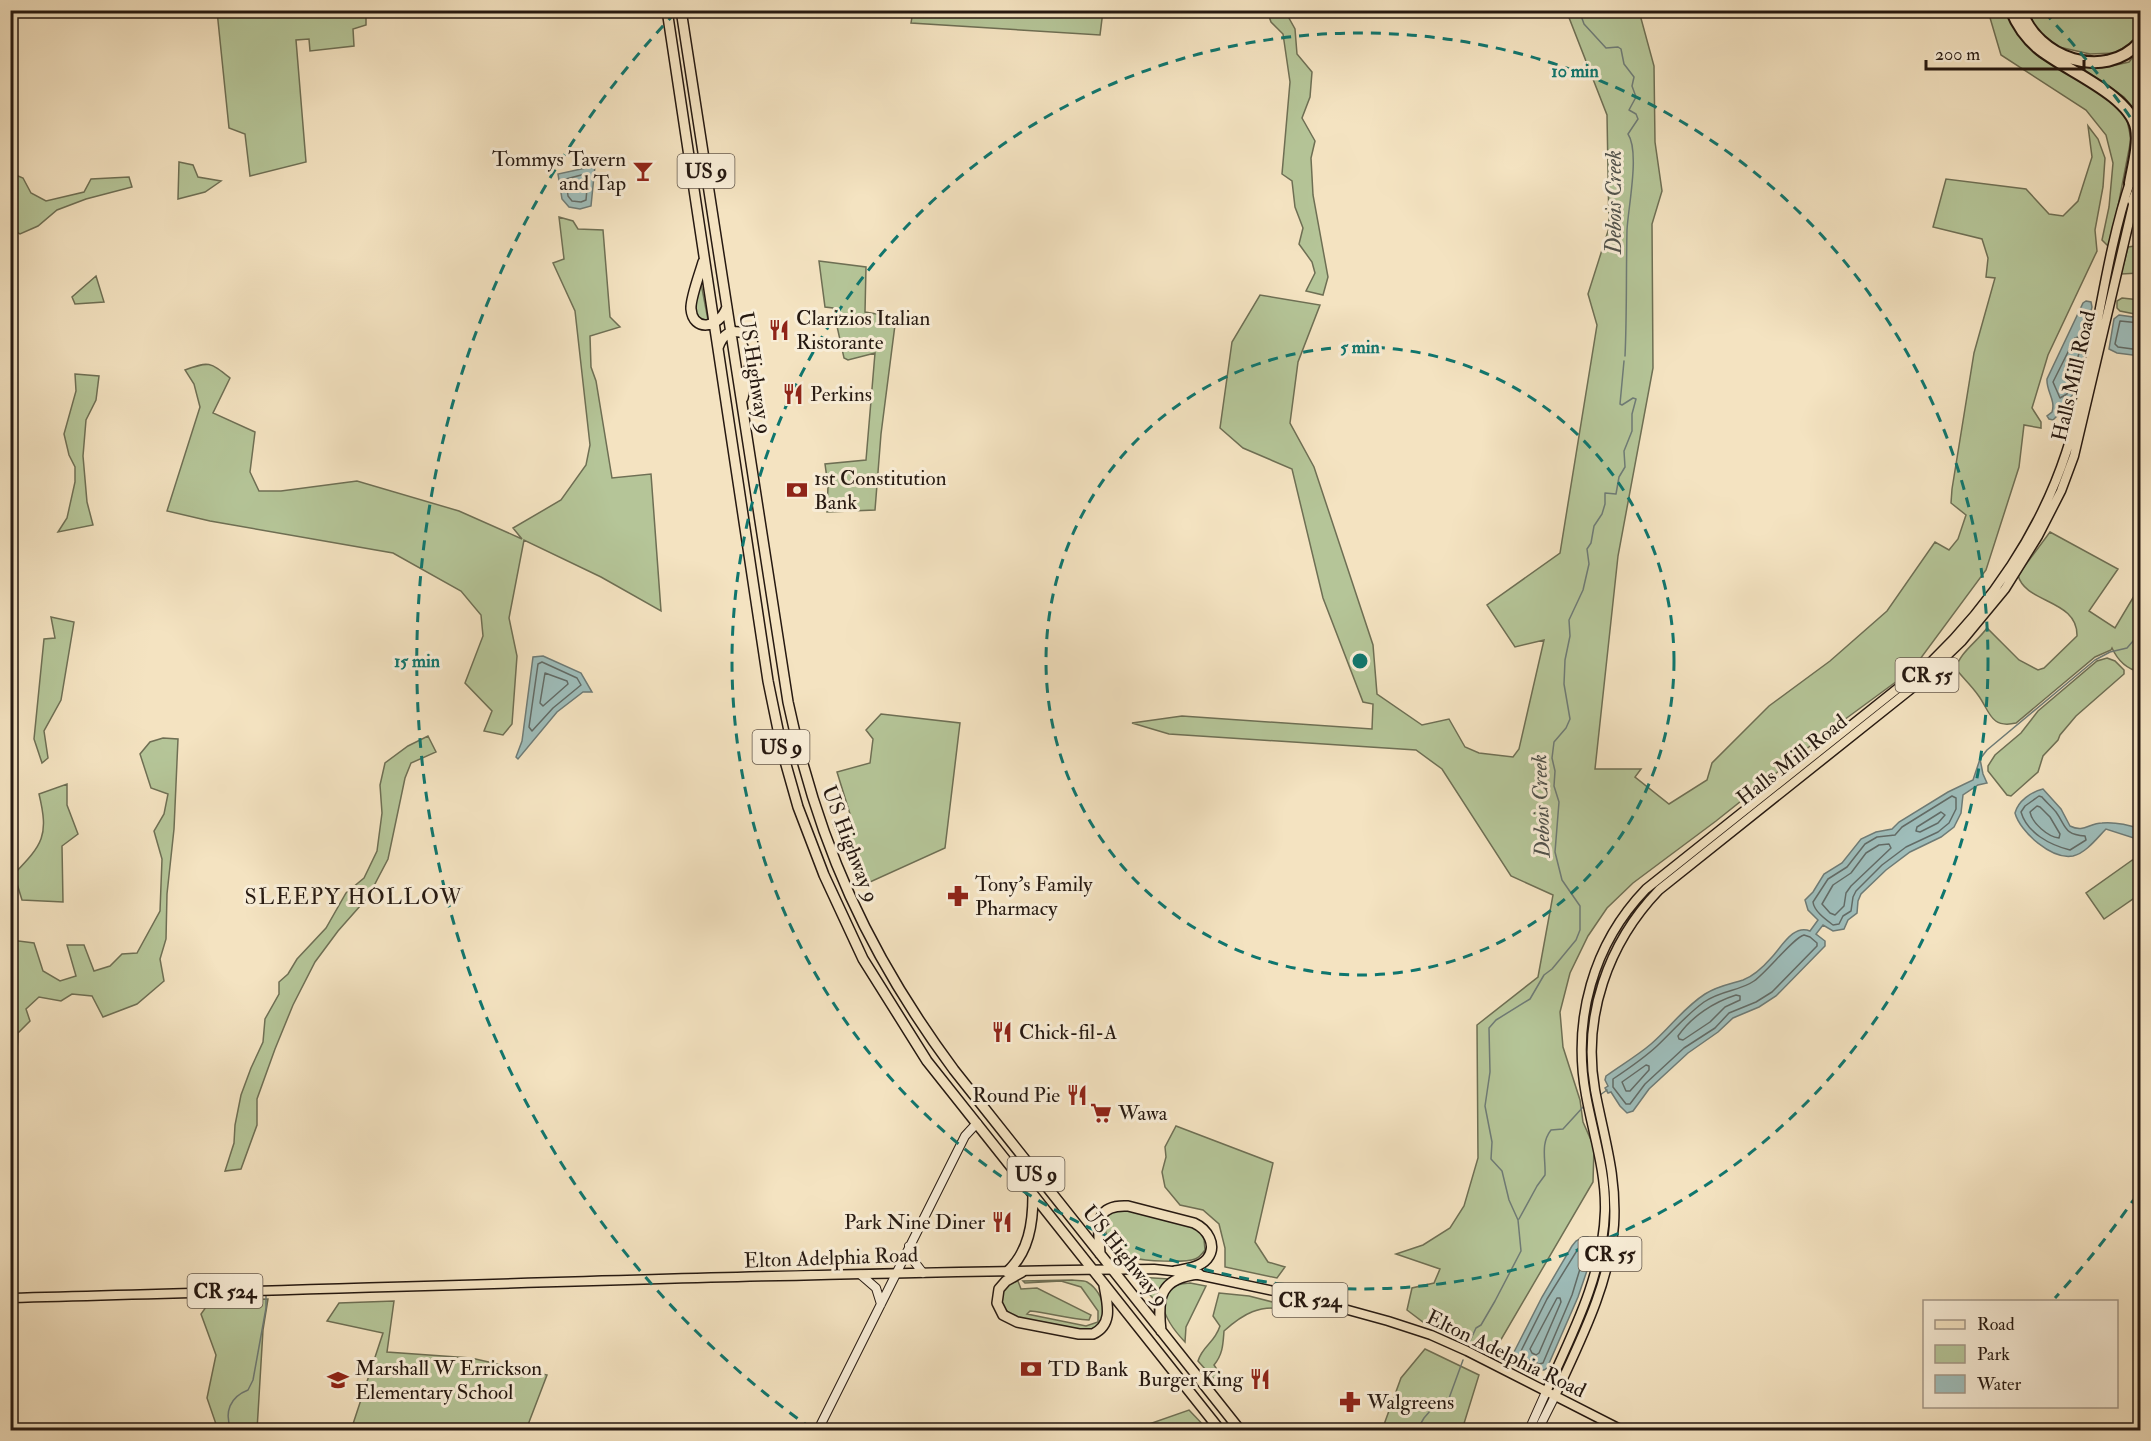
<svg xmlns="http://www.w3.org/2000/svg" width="2151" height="1441" font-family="'IM FELL Double Pica',serif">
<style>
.green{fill:#b5c598;stroke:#6e6f54;stroke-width:1.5}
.water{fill:#9ebdba;stroke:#6e7b76;stroke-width:1.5}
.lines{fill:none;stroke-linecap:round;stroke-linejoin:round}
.shore{stroke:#626b66;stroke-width:1.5}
.stream{stroke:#6e7b76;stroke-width:1.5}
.secondary-casing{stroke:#261911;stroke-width:10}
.primary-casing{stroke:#261911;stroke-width:11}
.trunk-casing{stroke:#261911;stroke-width:12}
.motorway-casing{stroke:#261911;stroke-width:14}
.secondary{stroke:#f8edd7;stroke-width:8}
.primary{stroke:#f4e3c1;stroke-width:8}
.trunk{stroke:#f4e3c1;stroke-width:9}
.motorway{stroke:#f4e3c1;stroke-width:10}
.ring{fill:none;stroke:#0f766e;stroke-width:3;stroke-dasharray:10 8}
.labels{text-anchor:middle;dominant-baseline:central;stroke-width:6;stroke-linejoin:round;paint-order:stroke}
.shield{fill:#f8edd7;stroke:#65594c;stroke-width:1.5}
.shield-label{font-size:20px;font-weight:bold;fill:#261911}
.poi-label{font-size:21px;fill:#261911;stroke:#f8edd7;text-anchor:start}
.street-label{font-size:21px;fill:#261911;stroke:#f8edd7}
.water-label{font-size:22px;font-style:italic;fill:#50524c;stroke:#f8edd7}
.neighbourhood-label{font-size:22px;letter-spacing:1.5px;fill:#261911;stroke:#f8edd7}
.centre{fill:#0f766e;stroke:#f8edd7;stroke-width:3}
.ring-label{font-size:18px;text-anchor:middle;font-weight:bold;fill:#0f766e;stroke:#f8edd7;stroke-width:6;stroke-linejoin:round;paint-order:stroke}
</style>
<rect width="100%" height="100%" fill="#f4e3c1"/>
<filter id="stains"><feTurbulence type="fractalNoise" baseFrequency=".00333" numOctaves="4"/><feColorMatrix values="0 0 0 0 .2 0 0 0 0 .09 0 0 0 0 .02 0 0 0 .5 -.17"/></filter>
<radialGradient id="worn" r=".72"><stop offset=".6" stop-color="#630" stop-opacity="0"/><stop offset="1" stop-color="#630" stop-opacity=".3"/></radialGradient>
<path class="green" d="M375 11 379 16 366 15V25L353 29 354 46 310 51 309 39 296 40 306 162 250 176 245 134 229 128 217 11Z
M913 11 1123 10V11H1103L1100 35 911 23Z
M1267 11H1285L1295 29 1297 54 1312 72 1310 97 1302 118 1315 141 1311 158 1313 195 1328 277 1323 295 1306 291 1315 273 1312 262 1299 244 1303 228 1295 207 1292 181 1282 174 1290 82 1283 34 1271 22Z
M1568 11H1639L1654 66 1655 142 1662 191 1652 224 1653 368 1618 556 1595 769H1641L1635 777 1669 804 1707 780 1712 763 1769 706 1830 661 1887 611 1935 542 1949 550 1958 539 1966 515 1951 503 1952 489 1974 353 1995 278 1986 277 1988 258 1982 239 1933 227 1946 179 2026 189 2049 214 2063 216 2078 201 2092 157 2088 126 2098 139 2105 158 2103 187 2095 230 2097 251 2048 355 2032 408 2041 422V428L2024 425 2019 467 1986 570 1912 670 1829 731 1716 821 1633 883 1607 908 1588 936 1570 973 1560 1012 1563 1047 1580 1100 1583 1122 1594 1147 1593 1182 1492 1355 1423 1322 1407 1310 1412 1288 1434 1283 1440 1269 1396 1254 1423 1245 1450 1228 1464 1206 1478 1158 1477 1025 1538 977 1553 895 1511 876 1442 769 1416 750 1169 734 1132 723 1182 716 1372 729 1373 704 1363 702 1323 598 1292 469 1243 448 1220 428 1232 342 1260 295 1320 305 1298 362 1290 423 1314 467 1373 645 1377 694 1422 725 1449 719 1465 747 1479 753 1513 757 1519 749 1544 640 1515 647 1487 605 1560 553 1597 325 1588 294 1609 228 1607 115 1568 15Z
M1988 11H2007L2013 26 2039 57 2100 92 2126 115 2131 139 2110 248 2102 240 2109 207 2113 163 2106 135 2086 110 2001 55Z
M2027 11H2140V32L2135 41 2115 53 2090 54 2059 47 2034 28Z
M2140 48V100L2138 114 2124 97 2079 66 2107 67 2129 62Z
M179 162 193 165 198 177 221 181 205 192 178 199Z
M11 173 23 178 31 193 46 201 84 192 91 179 129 177 132 187 86 199 57 210 38 226 20 234 11 229Z
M559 217 573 221 578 229 603 230 610 317 620 327 590 336 591 367 596 381 612 478 651 474 661 611 601 577 524 540 509 618 517 656 512 724 503 735 484 731 492 711 465 683 483 636 481 615 461 591 393 553 210 521 167 511 200 407 194 384 185 370C209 361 210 362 230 378L213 413 255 432 250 472 259 491H281L357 481 459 511 522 539 513 528 561 500 586 465 590 445 575 311 553 263 564 259Z
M2135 246 2140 248V273L2121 274 2128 247Z
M819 261 866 267 865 312 896 317 881 434 875 510 827 512 828 486 825 464 866 460 875 353 848 360 844 358 833 308 825 307Z
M96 276 104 302 75 304 72 297Z
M701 283 708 320 707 321 698 317 694 308Z
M2122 298 2140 300V315L2120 311 2117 308V301Z
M75 374 99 376 96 400 86 420 83 456 87 502 93 525 58 532 67 518 75 482V467L69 455 64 434 76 391Z
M2050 532 2118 569 2089 611 2115 628 2140 586V672C2126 669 2118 661 2112 648L2111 650 2095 657 2016 723C1990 729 1990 711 1978 695 1972 686 1963 678 1956 669 1959 653 1977 642 1987 628L2019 660 2038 670 2044 668 2077 636C2078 599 2025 604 2018 575Z
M51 617 74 622 61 700 44 731 48 758 42 763 34 739 44 639 55 638Z
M2107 658 2115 661 2124 670V674L2076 716 2060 735 2058 740 2043 756 2038 772 2011 796 2007 795 1988 771V766L1995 755 2021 733 2038 711 2097 661Z
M881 714 960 723 945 848 859 887 833 824 851 817 837 772 870 763 873 739 866 730Z
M428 736 436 752 411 763 405 778 388 859 368 897 338 931 315 962 293 1005 275 1049 257 1099V1125L241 1169 225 1171 234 1143 235 1125 241 1095 251 1068 263 1042 265 1019 279 994V982L288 974 297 959 326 928 346 893 364 878 377 851 382 813 380 785 385 763 408 746Z
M163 738 178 739 174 829 167 894 166 939 160 959 164 981 137 1004 103 1017 92 996 72 994 61 1001 39 997 26 1009 30 1021 18 1033 17 1052 11 1070V940L34 943 43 971 60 981 76 976 67 945H84L94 971 110 966 122 954 137 953 160 911 162 859 154 831 164 814 168 794 151 788 140 754 150 742Z
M67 784V805L78 834 62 846 63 902 22 900 14 874C43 844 49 836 39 794Z
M2138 856 2140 859V894L2104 919 2086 893Z
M1176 1126 1273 1163 1255 1242 1268 1262 1285 1267 1277 1278 1225 1267V1248L1219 1224 1203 1210 1180 1205 1165 1187 1162 1172 1166 1157 1165 1147Z
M1122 1209 1198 1228 1204 1239 1205 1250C1202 1254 1199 1258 1195 1259 1185 1263 1144 1261 1134 1258 1117 1253 1096 1231 1108 1213Z
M1137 1277 1171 1279 1164 1284 1155 1300 1145 1290 1149 1286Z
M1072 1280C1076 1281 1083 1280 1087 1282 1106 1293 1111 1325 1087 1331 1069 1328 1031 1324 1016 1317 996 1308 995 1285 1018 1281L1021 1289 1037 1288 1091 1315 1089 1320C1067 1319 1051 1313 1030 1311L1027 1314 1086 1326 1098 1322V1311L1081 1287 1061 1281 1025 1283 1023 1281Z
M1190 1283 1206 1286 1186 1327 1185 1342C1165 1321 1145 1286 1190 1283Z
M1219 1293 1249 1296 1288 1306 1286 1309C1259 1305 1244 1313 1224 1331 1223 1344 1223 1354 1214 1365L1222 1377 1213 1378 1198 1361C1203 1345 1214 1344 1220 1326L1213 1316Z
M268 1299 263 1330 257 1430H216L217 1427 207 1398 216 1355 201 1314 211 1300Z
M394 1301 387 1352 471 1358 547 1375 526 1430H351L383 1333 327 1321 339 1303Z
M1425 1349 1479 1375 1462 1430H1382L1401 1378Z
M1189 1410 1208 1430H1132Z"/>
<path class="water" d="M595 166 591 206 580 209 569 207 562 199 558 174Z
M2086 301 2091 302 2092 307 2087 327 2086 350 2075 391 2061 412 2053 420 2049 419 2047 416 2052 412C2056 400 2046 391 2047 379L2083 303Z
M2119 315 2140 318V356L2117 353 2109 349 2114 319Z
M543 656 581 673 592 692H583L557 712 518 759 516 757 522 741 533 657Z
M1980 759 1983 774 1987 783 1978 785 1963 795 1961 813 1954 827 1941 837 1910 852 1886 870 1861 894 1858 901 1857 913 1848 920 1844 929 1833 931 1823 925 1816 934 1825 941V946L1776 996 1759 1007 1733 1018 1718 1032 1688 1053 1649 1089 1633 1111 1627 1113 1620 1106 1611 1092 1608 1093 1605 1088 1608 1086 1605 1080 1606 1076C1621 1065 1637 1056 1651 1044 1671 1027 1682 1009 1705 994 1717 986 1730 984 1743 980 1754 976 1765 965 1772 957 1782 946 1794 924 1810 931L1818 920 1808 910 1805 900 1813 892 1824 874 1842 863 1861 839 1876 832 1892 829 1899 822 1948 792 1973 780Z
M2043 789 2061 809 2070 826C2084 833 2089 823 2102 823 2115 822 2129 825 2140 829V840L2106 829C2097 838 2086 853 2073 856 2052 860 2020 832 2015 813 2018 801 2031 792 2043 789Z
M1583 1237H1588L1593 1242V1253L1578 1297 1547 1368 1544 1370H1537L1514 1360 1513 1354 1542 1297 1572 1246 1576 1241Z"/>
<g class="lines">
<path class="shore" d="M585 174 588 177 586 200 581 202 572 201 568 196 566 179Z
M2140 323 2120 321 2115 344 2118 347 2140 350
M2078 337 2080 339 2079 353 2069 389 2067 394 2060 398 2053 382 2075 338Z
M542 662 577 678 581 685 553 708 532 731 529 727 538 664Z
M545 673 567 681 568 684 543 706 540 703Z
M1952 796 1956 798V809L1949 823 1938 832 1906 847 1882 865 1856 891 1853 897 1851 911 1843 916 1839 924 1833 925C1825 919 1814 911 1813 902L1828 879 1847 867 1865 844 1877 837 1895 835 1902 827Z
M2039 796 2042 797C2046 802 2052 807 2056 812 2066 826 2064 835 2085 836L2086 840 2070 850C2050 845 2027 833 2021 812L2025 806Z
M2037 806 2040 807 2050 817 2060 834 2059 838C2048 837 2032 823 2030 812Z
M1941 812 1945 815 1938 823 1920 832 1916 831 1917 827Z
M1879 845 1889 844 1891 848 1851 886 1846 893 1844 906 1835 915 1830 913 1822 904 1833 885 1851 873 1866 853Z
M1804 935 1810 937 1817 943V946L1772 992 1756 1002 1729 1013 1715 1028 1684 1048 1645 1084 1630 1104H1626L1613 1087V1079C1628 1069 1643 1059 1657 1046 1673 1031 1686 1015 1704 1002 1721 990 1740 991 1754 981 1768 971 1793 938 1804 935Z
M1736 995 1740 996V1000L1725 1007 1710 1022 1683 1040 1679 1039 1678 1036C1692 1016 1714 1002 1736 995Z
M1646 1065 1649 1066V1070L1630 1091H1626L1622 1082Z
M1581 1244 1585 1243 1587 1246 1572 1295 1543 1363 1539 1364 1521 1357 1520 1354 1522 1349 1547 1299Z
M1557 1298H1560L1561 1302 1539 1353 1536 1355 1532 1353 1530 1349Z"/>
<path class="stream" d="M1579 10 1584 24 1606 48 1618 47 1621 49 1624 64 1634 77 1632 86 1636 97 1629 110 1636 114 1638 119 1628 134C1640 152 1628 208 1627 230 1626 272 1627 314 1625 356
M1980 759 1987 750 2095 660 2110 652 2127 648 2140 633
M1600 1095 1607 1090
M1519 1219 1537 1186 1545 1175C1546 1160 1540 1144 1551 1130L1563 1129 1584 1106
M1470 1341 1476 1328 1481 1325 1495 1301 1521 1251 1518 1220 1509 1200 1502 1171 1491 1159 1492 1142 1485 1106 1490 1072 1489 1028 1496 1020 1530 999 1544 975 1552 969 1576 940 1580 930V906L1562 880 1555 852 1559 802 1554 786 1555 771 1552 758 1554 742 1566 728 1570 719 1564 684 1565 660 1570 636 1569 620 1583 590 1589 564 1587 549 1591 543 1594 526 1602 514 1605 504V493L1616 494 1619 477 1625 467 1624 451 1632 431V414L1636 399 1633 398 1622 405 1620 404 1624 361
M231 1430C224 1412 230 1397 248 1390L253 1380 266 1308V1296
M1417 1430 1424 1418 1430 1411 1448 1401 1463 1360"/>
<defs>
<path id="secondary" d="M909 1246 913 1260 923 1273
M861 1275 876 1288 881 1304
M818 1430 965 1136 977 1123
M1529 1430 1546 1392
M1538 1430 1555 1396"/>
<path id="primary" d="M1194 1274 1297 1296 1388 1321 1431 1335 1467 1351 1622 1430
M10 1298C392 1288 773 1273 1154 1269L1181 1272
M1546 1392C1572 1334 1603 1276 1605 1211 1606 1171 1593 1134 1586 1095 1572 1020 1593 944 1646 889L1932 661C1991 604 2040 532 2066 453 2096 364 2101 268 2131 179
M1555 1396C1580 1341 1609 1286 1614 1225 1617 1175 1604 1138 1595 1090 1582 1017 1608 943 1659 890L1916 685 1962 641 2005 589 2038 536 2061 491 2074 456 2140 175 2138 168 2140 159"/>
<path id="trunk" d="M667 10 768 681 783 754 798 807 824 875 863 959 927 1061 1220 1430
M681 10 788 702C818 844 868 954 954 1070L1240 1430
M703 262C700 273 690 299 691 309 693 332 719 329 727 307
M718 348C722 335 730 329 744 333L751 339 754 346 743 398
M1100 1254C1099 1228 1092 1204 1128 1206L1194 1223C1207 1229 1218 1245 1207 1259 1199 1268 1185 1269 1175 1271
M1007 1272C1029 1252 1033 1223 1033 1195
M1022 1272 1006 1281 999 1289 997 1303 1003 1315 1017 1322 1079 1334H1093C1114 1324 1107 1303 1104 1285
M1161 1331C1157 1297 1160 1278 1199 1274"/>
<path id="motorway" d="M2011 10C2017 25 2026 38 2038 48 2064 70 2129 94 2136 128 2139 145 2133 166 2130 183
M2021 10C2037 58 2104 82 2140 42
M2133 201 2140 185"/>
</defs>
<use href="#secondary" class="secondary-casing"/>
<use href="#primary" class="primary-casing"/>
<use href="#trunk" class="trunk-casing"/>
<use href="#motorway" class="motorway-casing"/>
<use href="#secondary" class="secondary"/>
<use href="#primary" class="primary"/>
<use href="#trunk" class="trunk"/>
<use href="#motorway" class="motorway"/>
</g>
<g class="ring">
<circle cx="1360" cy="661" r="314"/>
<circle cx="1360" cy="661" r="628"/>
<path d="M2137 1195A943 943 0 0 1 2055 1298M812 1429A943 943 0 0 1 676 12M2044 12A943 943 0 0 1 2137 127"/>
</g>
<defs>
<symbol id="bar-bare" viewBox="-9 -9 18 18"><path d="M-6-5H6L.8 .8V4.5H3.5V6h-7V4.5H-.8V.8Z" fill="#8f2418" stroke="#f8edd7" stroke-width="2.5" paint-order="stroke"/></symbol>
<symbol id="restaurant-bare" viewBox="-9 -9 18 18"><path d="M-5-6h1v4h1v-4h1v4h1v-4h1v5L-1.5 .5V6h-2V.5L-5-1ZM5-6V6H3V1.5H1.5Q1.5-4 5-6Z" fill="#8f2418" stroke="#f8edd7" stroke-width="2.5" paint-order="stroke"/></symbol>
<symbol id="bank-bare" viewBox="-9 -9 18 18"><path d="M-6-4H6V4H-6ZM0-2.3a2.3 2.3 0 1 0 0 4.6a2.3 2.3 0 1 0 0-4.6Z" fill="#8f2418" stroke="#f8edd7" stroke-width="2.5" paint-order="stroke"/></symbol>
<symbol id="pharmacy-bare" viewBox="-9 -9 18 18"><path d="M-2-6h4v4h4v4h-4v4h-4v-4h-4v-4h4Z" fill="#8f2418" stroke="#f8edd7" stroke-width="2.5" paint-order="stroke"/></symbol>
<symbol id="supermarket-bare" viewBox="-9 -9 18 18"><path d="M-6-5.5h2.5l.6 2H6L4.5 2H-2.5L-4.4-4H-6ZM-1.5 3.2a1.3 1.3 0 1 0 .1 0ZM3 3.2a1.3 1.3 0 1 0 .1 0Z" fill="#8f2418" stroke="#f8edd7" stroke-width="2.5" paint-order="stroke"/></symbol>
<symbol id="school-bare" viewBox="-9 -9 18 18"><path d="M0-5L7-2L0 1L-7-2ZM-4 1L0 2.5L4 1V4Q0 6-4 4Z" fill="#8f2418" stroke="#f8edd7" stroke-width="2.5" paint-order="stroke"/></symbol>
</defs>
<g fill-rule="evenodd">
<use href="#bar-bare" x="628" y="156" width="30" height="30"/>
<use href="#restaurant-bare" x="764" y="315" width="30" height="30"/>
<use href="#restaurant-bare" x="778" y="379" width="30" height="30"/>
<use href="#bank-bare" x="782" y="475" width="30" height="30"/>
<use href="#pharmacy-bare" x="943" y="881" width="30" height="30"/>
<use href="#restaurant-bare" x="987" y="1017" width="30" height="30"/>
<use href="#restaurant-bare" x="1062" y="1080" width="30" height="30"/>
<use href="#supermarket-bare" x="1086" y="1098" width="30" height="30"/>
<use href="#restaurant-bare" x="987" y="1207" width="30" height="30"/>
<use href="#bank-bare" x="1016" y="1354" width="30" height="30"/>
<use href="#restaurant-bare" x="1245" y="1364" width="30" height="30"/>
<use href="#school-bare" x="323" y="1365" width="30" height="30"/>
<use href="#pharmacy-bare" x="1335" y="1387" width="30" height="30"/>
</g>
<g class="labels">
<g class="shield">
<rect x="677.5" y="154" width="57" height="34" rx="4.5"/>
<rect x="1895.5" y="658" width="63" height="34" rx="4.5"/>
<rect x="752.5" y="730" width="57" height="34" rx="4.5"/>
<rect x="1007.5" y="1157" width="57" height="34" rx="4.5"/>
<rect x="1578.5" y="1237" width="63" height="34" rx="4.5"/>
<rect x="187.5" y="1274" width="75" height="34" rx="4.5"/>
<rect x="1272.5" y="1283" width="75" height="34" rx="4.5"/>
</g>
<g class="shield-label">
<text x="706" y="171">US 9</text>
<text x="1927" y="675">CR 55</text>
<text x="781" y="747">US 9</text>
<text x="1036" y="1174">US 9</text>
<text x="1610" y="1254">CR 55</text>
<text x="225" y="1291">CR 524</text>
<text x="1310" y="1300">CR 524</text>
</g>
<g class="poi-label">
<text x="626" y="159" text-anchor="end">Tommys Tavern<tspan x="626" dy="24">and Tap</tspan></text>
<text x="796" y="318">Clarizios Italian<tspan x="796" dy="24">Ristorante</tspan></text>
<text x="810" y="394">Perkins</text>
<text x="814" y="478">1st Constitution<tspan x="814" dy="24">Bank</tspan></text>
<text x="975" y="884">Tony's Family<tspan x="975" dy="24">Pharmacy</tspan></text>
<text x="1019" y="1032">Chick-fil-A</text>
<text x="1060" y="1095" text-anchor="end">Round Pie</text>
<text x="1118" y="1113">Wawa</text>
<text x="985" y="1222" text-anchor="end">Park Nine Diner</text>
<text x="355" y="1368">Marshall W Errickson<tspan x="355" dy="24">Elementary School</tspan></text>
<text x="1048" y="1369">TD Bank</text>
<text x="1243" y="1379" text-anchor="end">Burger King</text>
<text x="1367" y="1402">Walgreens</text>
</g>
<g class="street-label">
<text transform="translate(755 373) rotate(81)">US Highway 9</text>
<text transform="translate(2074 376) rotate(-77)">Halls Mill Road</text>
<text transform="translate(1792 760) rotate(-38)">Halls Mill Road</text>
<text transform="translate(850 844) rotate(69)">US Highway 9</text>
<text transform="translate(1125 1256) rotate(51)">US Highway 9</text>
<text transform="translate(831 1258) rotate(-2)">Elton Adelphia Road</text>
<text transform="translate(1506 1354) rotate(26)">Elton Adelphia Road</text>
</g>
<g class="water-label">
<text transform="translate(1614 202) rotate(-90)">Debois Creek</text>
<text transform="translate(1541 806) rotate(-92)">Debois Creek</text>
</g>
<g class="neighbourhood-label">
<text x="354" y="897">SLEEPY HOLLOW</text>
</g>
</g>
<circle cx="1360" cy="661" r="9" class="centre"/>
<g class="ring-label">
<text x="1575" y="77">10 min</text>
<text x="1360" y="353">5 min</text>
<text x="417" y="667">15 min</text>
</g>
<rect width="2151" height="1441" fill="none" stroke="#f4e3c1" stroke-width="36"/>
<rect x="12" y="12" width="2127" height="1417" fill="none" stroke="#261911" stroke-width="3"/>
<rect x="18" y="18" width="2115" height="1405" fill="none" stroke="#261911" stroke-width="1.5"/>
<rect x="1923" y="1300" width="195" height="108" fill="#f8edd7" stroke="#a49888" stroke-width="1.5"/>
<rect x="1935" y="1320" width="30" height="9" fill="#f4e3c1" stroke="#a49888" stroke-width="1.5"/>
<text x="1977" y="1330" font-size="18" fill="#261911">Road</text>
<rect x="1935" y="1345" width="30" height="18" fill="#b5c598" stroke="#a49888" stroke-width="1.5"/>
<text x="1977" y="1360" font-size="18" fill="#261911">Park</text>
<rect x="1935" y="1375" width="30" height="18" fill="#9ebdba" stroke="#a49888" stroke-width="1.5"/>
<text x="1977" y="1390" font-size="18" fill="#261911">Water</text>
<path d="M1926 60v9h158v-9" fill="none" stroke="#261911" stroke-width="3"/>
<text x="1935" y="60" font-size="18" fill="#261911" stroke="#f8edd7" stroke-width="4.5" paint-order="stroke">200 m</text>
<rect width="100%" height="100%" filter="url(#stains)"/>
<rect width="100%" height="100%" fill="url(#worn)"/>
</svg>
